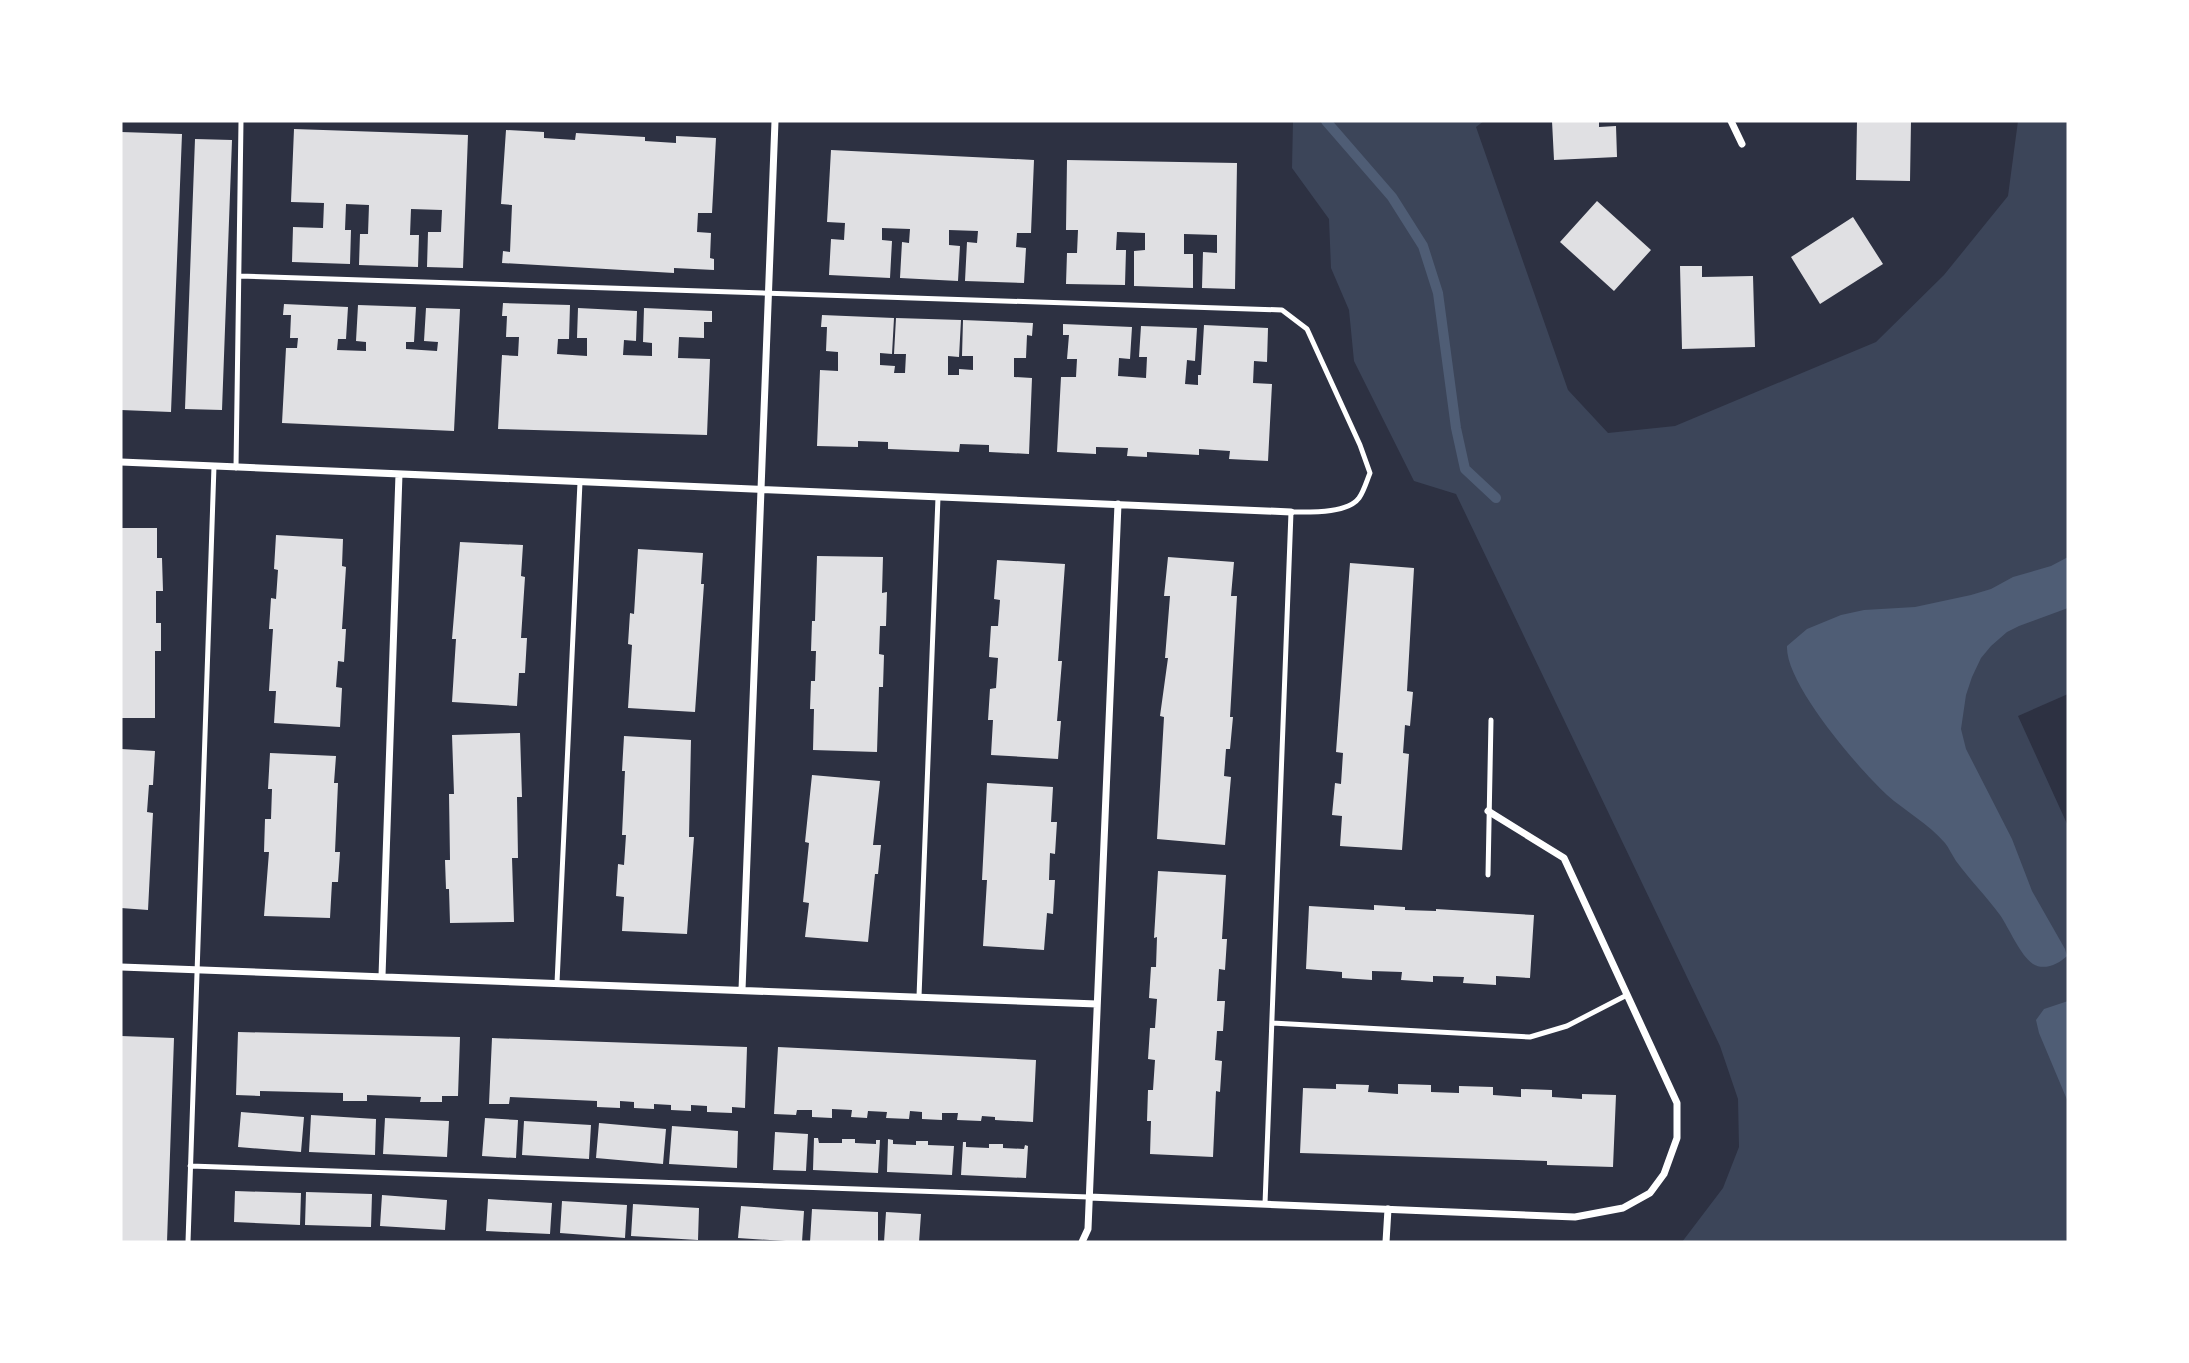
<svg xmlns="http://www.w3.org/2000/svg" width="2189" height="1363" font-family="'Fira Sans Condensed',sans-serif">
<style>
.green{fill:#3c4559}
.water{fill:#4f5d75}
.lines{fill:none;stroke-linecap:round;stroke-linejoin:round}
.stream{stroke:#4f5d75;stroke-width:10}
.building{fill:#e0e0e3}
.service{stroke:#fff;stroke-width:5}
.minor{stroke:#fff;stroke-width:7}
</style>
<rect width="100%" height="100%" fill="#2d3142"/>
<path class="green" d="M1293 121H1484L1476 127 1568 390 1608 433 1675 426 1876 342 1944 275 2008 196 2018 121H2068V694L2018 716 2068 826V1242H1682L1723 1188 1739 1147 1738 1099 1720 1046 1456 494 1414 481 1354 361 1349 310 1331 268 1329 219 1292 168Z"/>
<path class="water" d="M2068 557V608L2019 626 2007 632 1991 646 1981 658 1972 677 1966 695 1961 729 1966 749 2012 839 2032 891 2065 949 2067 956C2059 964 2044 971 2033 964 2020 955 2009 928 2000 915 1986 896 1970 880 1956 861 1952 855 1949 848 1945 843 1929 824 1905 811 1887 795 1859 769 1785 684 1787 646L1807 629 1841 615 1864 610 1915 607 1971 595 1991 589 2013 577 2051 566Z
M2068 1001V1102L2039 1033 2036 1020 2044 1009Z"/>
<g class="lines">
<path class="stream" d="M1326 121 1392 197 1423 246 1438 293 1456 428 1465 469 1496 498"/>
</g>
<path class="building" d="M1552 121H1599V127L1616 126 1617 157 1554 160Z
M1857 121H1911L1910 181 1856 180Z
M294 129 468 135 463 268 427 267 428 232H441L442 210 411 209 410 235H419L418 267 359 265 360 234H368L369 205 346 204 345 230H351L350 264 292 262 293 227 323 228 324 203 291 202Z
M506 130 544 132V138L575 140 576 133 645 137V141L676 143V136L716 138 712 213H698L697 232 711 233 710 258 714 259V270L674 268V273L502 263 503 251 510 252 512 205 501 204Z
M121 132 182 134 171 412 121 410Z
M195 139 232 140 222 410 185 409Z
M831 150 1034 160 1031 233H1017L1016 247 1026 248 1024 283 965 281 967 242 977 243 978 231 949 230V245L960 246 958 281 900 278 902 242 909 243 910 229 882 228V240L892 241 890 278 829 275 831 239 844 240 845 223 827 222Z
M1067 160 1237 163 1235 289 1202 288 1203 252 1217 253V235L1184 234V254H1193V288L1134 286V251L1145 250V233L1117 232 1116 250H1126L1125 285 1066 284 1067 253H1077L1078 230H1066Z
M1597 201 1651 250 1614 291 1560 242Z
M1853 217 1883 264 1820 304 1791 257Z
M1680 266H1702V277L1753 276 1755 347 1682 349Z
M503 303 570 305 569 339H558L557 354 587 356V338H577L578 308 637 311 636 341 624 340 623 355 652 356V343L643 342 644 308 712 311V322H704V338L679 337 678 358 710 359 707 435 498 429 502 355 518 356 519 337H506L507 316H502Z
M284 304 348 307 346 339H338L337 350 366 351V342L356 341 358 305 416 307 414 342H406V349L437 351 438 342 424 341 426 308 460 309 454 431 282 423 286 348H297L298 338H290L291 315H283Z
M822 315 894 318 892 354 880 353V365L895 366 894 373H905L906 354H894L896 318 961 320 959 357 948 356V375H959V369L973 370V356H962L963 320 1033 323 1032 336 1027 335 1026 358H1014V377L1032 378 1029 454 989 452V445L960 444 959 452 888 449V442L858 441V447L817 446 820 370 838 371V352L826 351 827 327H821Z
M1063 324 1132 327 1130 359 1119 358 1118 376 1146 378 1147 357H1139L1141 326 1197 328 1195 361 1187 360 1185 384 1198 385V375H1201L1204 325 1268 328 1267 362 1254 361 1253 383 1272 384 1268 461 1229 459 1230 451 1199 449V455L1147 452V457L1127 456 1128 448 1096 447V454L1057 452 1061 377H1076L1077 359H1067L1069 335H1063Z
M121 528H157V558H162L163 591H156V623H161V651H155V718H121Z
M276 535 343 539 342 566 346 567 342 629H346L344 662 338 661 336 687 342 688 340 727 274 723 276 691H269L273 629H269L271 598 276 599 278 570 274 569Z
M460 542 523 545 521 576 525 577 521 638H527L525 673H519L517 706 452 702 456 639H452Z
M638 549 703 553 701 584H704L695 712 628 708 632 645 628 644 630 613 634 614Z
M817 556 883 557 882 593 887 592 886 626H880L879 654 884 655 883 687H879L877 752 813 750 814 709H810L811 681H815L816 651H811L812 621H815Z
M1168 557 1234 562 1231 596H1237L1230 717H1233L1230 749H1226L1224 776 1231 777 1225 845 1157 839 1164 717 1160 716 1168 658H1165L1170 596H1164Z
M997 560 1065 564 1058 661H1062L1057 721H1061L1058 759 991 755 993 720H988L990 689 996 688 998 658 989 657 991 626H998L1000 600 994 599Z
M1350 563 1414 568 1407 691 1413 692 1410 726 1405 725 1403 753 1409 754 1402 850 1340 846 1342 816 1332 815 1335 783 1341 784 1343 753 1336 752Z
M520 733 522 797H517L518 858H512L514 922 450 923 449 889H446L445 860H450L449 794H454L452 735Z
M624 736 691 740 689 837H694L687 934 622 931 624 897 616 896 618 864 624 865 626 835H622L625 771H622Z
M121 749 155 751 153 785H149L147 812 153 813 148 910 121 908Z
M270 753 336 756 334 783H338L335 852H340L338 882H332L330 918 264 916 269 852H264L265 819H271L272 789H268Z
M812 775 880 781 873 845H881L878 874H875L868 942 805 937 809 903 803 902 809 843 805 842Z
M987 783 1053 787 1051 822H1057L1055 854 1050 853 1049 880H1055L1053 914 1047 913 1044 950 983 946 987 880H982Z
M1158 871 1226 875 1222 939H1227L1225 970 1219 969 1217 1001H1225L1223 1031H1217L1215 1060 1222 1061 1220 1092 1216 1091 1213 1157 1150 1154 1151 1121H1147L1148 1090H1153L1155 1060 1148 1059 1150 1028H1155L1157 999 1149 998 1151 967H1156L1157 937 1154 938Z
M1374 905 1405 907V910L1436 911V909L1534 915 1530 978 1496 976V985L1463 983 1464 977 1433 976V982L1401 980 1402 972 1372 971V980L1342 978V972L1306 969 1309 906 1374 910Z
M238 1032 460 1037 458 1096H442V1102H420L421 1097 367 1095V1101H343V1093L260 1091V1096L236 1095Z
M121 1036 174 1038 167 1242H121Z
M492 1038 747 1047 745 1108 732 1107V1113L707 1112V1106L691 1105V1111L671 1110V1105L654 1104V1109L634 1108V1102L620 1101V1108L597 1107V1101L510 1097 509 1104H489Z
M778 1047 1036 1060 1033 1122 995 1120V1117L982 1116 981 1121 957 1120 958 1113H942V1120L922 1119V1112L910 1111 909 1119 886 1118 887 1112 868 1111 867 1118 851 1117 852 1110 832 1109V1118L812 1117V1110H797L796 1115 774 1114Z
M1336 1084 1369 1085 1368 1092 1398 1094V1084L1431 1085V1092L1459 1093V1086L1493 1087V1095L1521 1097V1089L1552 1090V1097L1582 1099V1094L1616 1095 1613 1167 1547 1165V1161L1300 1153 1303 1088 1336 1089Z
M241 1112 304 1117 301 1152 238 1147Z
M311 1115 376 1119 375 1155 309 1152Z
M385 1118 449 1121 447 1157 383 1154Z
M485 1118 518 1120 516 1158 482 1156Z
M524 1121 591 1125 589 1159 522 1155Z
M599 1123 666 1129 663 1164 596 1158Z
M672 1126 738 1131 737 1168 669 1164Z
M775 1132 808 1134 806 1171 773 1170Z
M814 1138H818L819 1143H842V1139H855V1143L876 1144V1140H880L878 1173 813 1170Z
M888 1139 893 1140V1144L916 1145V1141H928V1145L954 1146 952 1175 887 1172Z
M963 1142H966V1147L989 1148V1144H1003V1148L1024 1149 1025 1145 1028 1146 1026 1178 961 1175Z
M235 1191 301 1193 300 1225 234 1222Z
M306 1192 372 1194 371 1227 305 1225Z
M382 1195 447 1200 445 1230 380 1226Z
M488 1199 552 1203 550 1234 486 1231Z
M562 1201 627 1205 625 1238 560 1233Z
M633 1204 699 1208 698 1240 631 1236Z
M741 1206 804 1211 802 1242 738 1238Z
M812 1209 878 1212V1242H810Z
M886 1212 921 1214 919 1242H884Z"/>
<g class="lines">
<path class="service" d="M239 276 1282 310 1307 329 1360 445 1370 473C1367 480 1364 491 1359 498 1347 514 1309 512 1291 512L1265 1204
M236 468 241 121
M1488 875 1491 720
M557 983 580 482
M919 997 938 497
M1272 1023 1530 1037 1567 1026 1627 995
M190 1166 1089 1197
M188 1242 214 466"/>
<path class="minor" d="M1731 121 1742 144
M121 462 1291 512
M121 967 1097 1004
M382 976 399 474
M742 990 775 121
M1089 1197 1575 1217 1623 1208 1650 1193 1664 1174 1677 1138V1103L1564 858 1488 811
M1082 1242 1088 1229 1118 504
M1386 1242 1388 1209"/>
</g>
<rect width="2189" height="1363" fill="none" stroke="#ffffff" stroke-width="245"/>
</svg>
